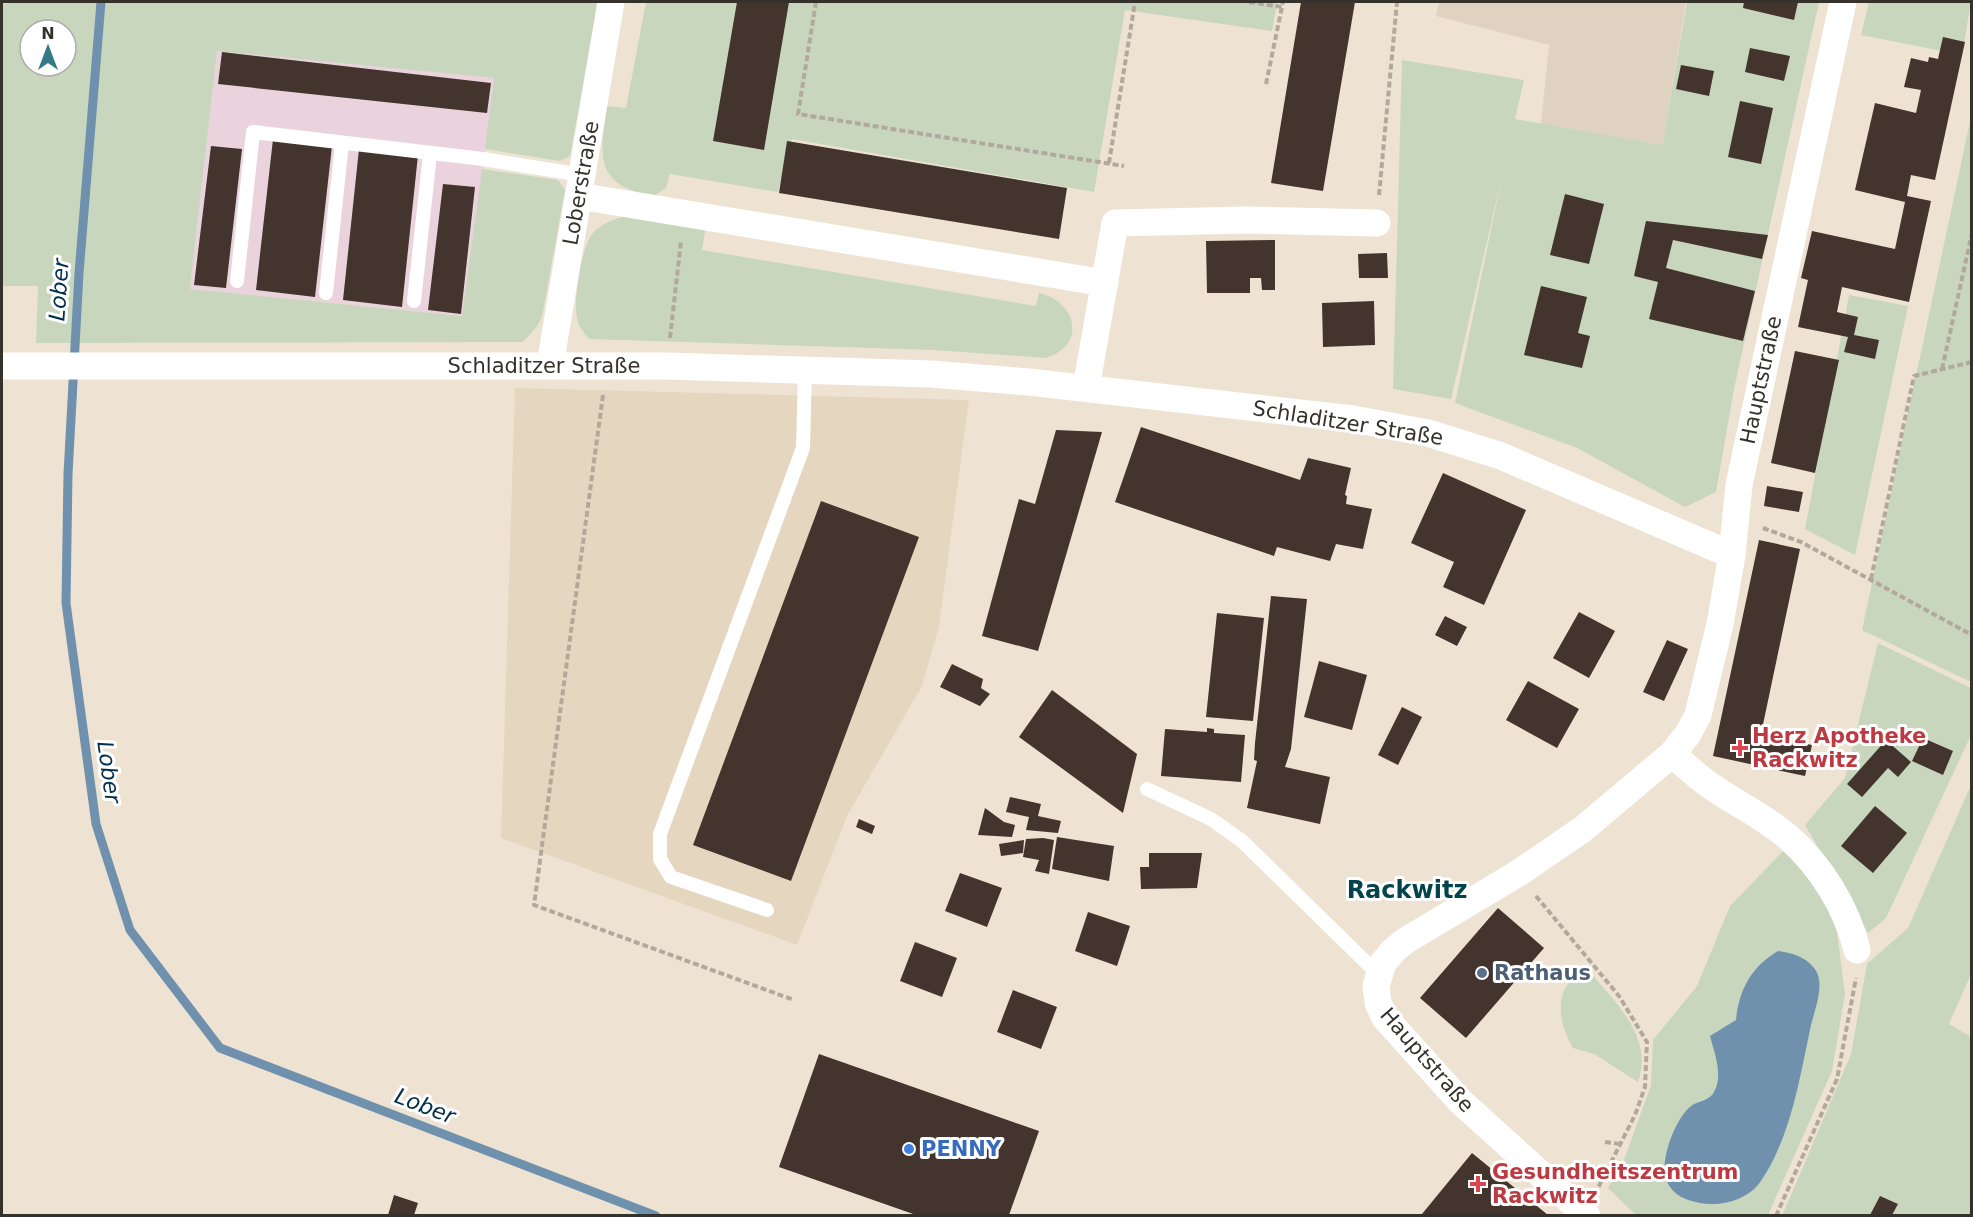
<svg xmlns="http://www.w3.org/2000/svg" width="1973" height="1217" font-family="'DejaVu Sans',sans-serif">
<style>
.built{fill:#e5d6bf}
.industrial{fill:#ebd3de}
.education{fill:#e0d2c0}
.green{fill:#c8d6be;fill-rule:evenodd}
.water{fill:#6f91ad}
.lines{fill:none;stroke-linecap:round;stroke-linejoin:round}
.stream{stroke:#6f91ad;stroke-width:9}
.building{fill:#43342d}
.path{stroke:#b2a99c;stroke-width:4;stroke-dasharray:6 3;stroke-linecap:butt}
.service{stroke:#fff;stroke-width:14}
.minor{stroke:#fff;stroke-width:27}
.health-dot{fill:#e0444e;stroke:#fff;stroke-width:2}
.service-dot{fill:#5c6f8a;stroke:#fff;stroke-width:2}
.shop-dot{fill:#3f7fe0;stroke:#fff;stroke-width:2}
.labels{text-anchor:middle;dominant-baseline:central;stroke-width:6;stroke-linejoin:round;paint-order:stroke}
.street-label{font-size:21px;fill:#35312b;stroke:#fff}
.health-label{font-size:21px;font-weight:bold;fill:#be3a42;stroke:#fff;text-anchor:start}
.service-label{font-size:21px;font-weight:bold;fill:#4e5e75;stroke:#fff;text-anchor:start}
.shop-label{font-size:21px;font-weight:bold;fill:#366cbe;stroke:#fff;text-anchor:start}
.water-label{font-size:22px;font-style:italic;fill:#022f4c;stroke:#fff}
.quarter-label{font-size:24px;font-weight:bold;fill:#02434c;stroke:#fff}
</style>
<rect width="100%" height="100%" fill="#eee3d3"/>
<path class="built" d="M515 388 969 400 939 626 922 686 847 816 797 945 501 838Z"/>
<path class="industrial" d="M217 50 495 78 463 316 190 289Z"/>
<path class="education" d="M1439 2H1686L1662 145 1541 124 1549 45 1436 16Z"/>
<path class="green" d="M2 2H598L570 156 560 161 485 149 494 78 217 51 190 289 462 316 482 169 558 180 565 190 542 317 536 328 523 342 36 343 38 286H2ZM30 30H66V66H30Z
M646 2H1277L1272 31 1125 10 1094 192 792 139 778 192 670 174 666 188 654 196C593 186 600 155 607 106L626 108Z
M1687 2H1819L1734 389 1716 492 1685 507 1577 448 1455 403 1503 172 1451 399 1393 389 1402 60 1524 80 1515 119 1662 145Z
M1869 2H1971L1962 55 1861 35Z
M1971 117V682L1862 630Z
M625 216 706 226 702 250 1036 306 1039 293C1077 301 1087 345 1046 358L934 350 589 339C584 333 579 327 577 319 573 301 581 247 593 233 602 223 613 220 625 216Z
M1849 295 1908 306 1855 555 1805 529Z
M1878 643 1971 688V735L1886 918 1868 933 1805 825 1845 778Z
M1971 785V974L1949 1024 1971 1037V1215L1782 1216 1851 1054 1867 964 1908 928Z
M1784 850 1817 881 1837 932 1845 994 1832 1071 1768 1215H1636L1608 1188 1624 1160 1651 1085 1653 1040 1697 986 1730 906Z
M1588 970C1615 1002 1654 1037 1638 1082L1594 1054 1573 1048C1557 1021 1552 983 1588 970Z"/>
<path class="water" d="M1778 951C1791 953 1805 956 1814 968 1827 983 1813 1013 1810 1030 1799 1081 1791 1136 1761 1181 1748 1200 1721 1207 1700 1203 1686 1200 1674 1196 1667 1182 1658 1164 1675 1119 1690 1107 1698 1100 1710 1102 1715 1090 1723 1074 1714 1051 1710 1036L1736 1020C1739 990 1751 967 1778 951Z"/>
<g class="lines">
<path class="stream" d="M101 2 79 273 68 474 66 603 96 824 130 930 220 1048 656 1216"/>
</g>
<path class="building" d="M737 2H789L764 150 713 141Z
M1301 2H1355L1323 191 1271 183Z
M1744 2H1798L1794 20 1743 8Z
M1943 37 1965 42 1935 180 1911 175 1907 196 1931 201 1909 302 1842 287 1837 312 1858 317 1854 335 1879 340 1875 359 1844 352 1848 337 1798 327 1808 280 1801 278 1812 231 1895 249 1905 202 1855 190 1875 103 1916 113 1921 90 1904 87 1911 58 1928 62 1929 57 1938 59Z
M1750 48 1790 56 1784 81 1745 72Z
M222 52 491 83 487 113 218 84Z
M1681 65 1714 71 1709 96 1676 89Z
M1740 101 1773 108 1761 164 1728 157Z
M273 139 332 146 315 297 256 290Z
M787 141 1067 188 1059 239 779 193Z
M211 146 242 149 226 288 194 285Z
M359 149 418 155 402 307 343 300Z
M443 184 475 187 461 314 428 310Z
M1565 194 1604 204 1589 264 1550 255Z
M1646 221 1768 235 1762 259 1673 240 1666 268 1755 291 1743 341 1649 319 1658 282 1634 276Z
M1275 240V290H1262L1261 278H1250V293H1207L1206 241Z
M1387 253 1388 278H1359L1358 254Z
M1541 286 1587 297 1578 333 1590 336 1582 368 1524 355Z
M1374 301 1375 345 1323 347 1322 303Z
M1795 351 1839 360 1815 473 1771 463Z
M1141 427 1300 480 1308 458 1351 468 1345 495 1347 496 1346 504 1372 509 1363 549 1336 544 1330 561 1277 547 1274 556 1115 502Z
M1056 430 1102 432 1038 651 982 636 1019 499 1035 504Z
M1443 473 1526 510 1484 605 1443 587 1454 562 1411 543Z
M1767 486 1803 492 1799 512 1764 506Z
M821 501 919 537 791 881 693 845Z
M1759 540 1800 549 1761 734 1812 745 1805 776 1713 756Z
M1271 596 1307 599 1291 749 1285 767 1330 777 1320 824 1247 808 1257 761 1254 760 1255 743Z
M1579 612 1615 631 1589 678 1553 658Z
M1217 613 1264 618 1253 721 1206 717Z
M1445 616 1467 627 1457 646 1435 635Z
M1667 640 1688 649 1664 701 1643 692Z
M1319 661 1367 675 1352 730 1304 717Z
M952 664 983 679 981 688 990 694 980 706 940 687Z
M1528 681 1579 709 1557 748 1506 720Z
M1052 690 1137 754 1123 813 1019 737Z
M1402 707 1422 717 1398 765 1378 755Z
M1207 728 1214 729V733L1245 735 1241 782 1161 776 1165 729 1207 732Z
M1923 738 1953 751 1943 775 1912 761Z
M1886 740 1911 762 1898 777 1888 768 1862 797 1847 784Z
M1010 797 1041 804 1038 816 1061 821 1058 833 1026 830 1029 817 1006 812Z
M1875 806 1907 833 1873 873 1841 846Z
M985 808 1004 822 1015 825 1012 837 978 835Z
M859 819 875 826 872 834 856 827Z
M1057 837 1114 846 1109 881 1052 869Z
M1043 838 1054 840 1049 874 1035 871 1039 860 1023 857 1026 839Z
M1024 840 1023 853 1001 856 999 844Z
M1149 853H1202L1197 888 1141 889 1140 867H1149Z
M960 873 1002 888 987 927 945 911Z
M1498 908 1544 948 1466 1038 1420 998Z
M1088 912 1130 926 1117 966 1075 951Z
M915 942 957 958 942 997 900 981Z
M1013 990 1057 1007 1041 1049 997 1032Z
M819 1054 1039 1131 1009 1215H916L779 1167Z
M1472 1153 1548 1215 1422 1214Z
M394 1195 418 1203 414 1215H388Z
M1880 1196 1898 1204 1892 1215H1870Z"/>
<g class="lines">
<path class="path" d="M816 2 798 114 1124 166
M1249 2 1282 7
M1266 84 1283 2
M1109 163 1135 2
M1379 195 1397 2
M670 338 681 241
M1942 369 1972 233
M603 395 534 905 794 1000
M1763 528 1801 542 1972 635
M1871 579 1914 376 1972 362
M1536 896 1619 996 1647 1042 1645 1087 1635 1115 1598 1188
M1605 1142 1621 1144
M1776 1216 1837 1079 1856 978"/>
<path class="service" d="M237 281 253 132 483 159 582 175
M326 293 342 143
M414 301 430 154
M1147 789 1211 819 1242 841 1378 974
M767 910 671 877 660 859V834L803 448 805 370"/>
<path class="minor" d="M579 196 1105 283
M550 365 611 2
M2 366H667L931 374 1029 382 1353 419 1428 433 1501 456 1732 555
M1086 388 1115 223 1246 220 1377 223
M1672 754C1683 763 1693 773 1704 781 1730 801 1763 815 1788 837 1821 866 1847 908 1857 950
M1587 1216 1460 1101 1385 1018 1378 1003 1376 986 1383 963 1393 951 1405 941 1517 874 1583 829 1672 754 1688 734 1698 715 1720 624 1732 555 1739 485 1843 2"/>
</g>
<g class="health-dot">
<path d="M1737 739h6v6h6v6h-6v6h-6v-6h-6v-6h6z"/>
<path d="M1475 1175h6v6h6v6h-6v6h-6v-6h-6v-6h6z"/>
</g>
<circle class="service-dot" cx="1482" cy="973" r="6"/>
<circle class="shop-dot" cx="909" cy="1149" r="6"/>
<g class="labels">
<g class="street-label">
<text transform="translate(581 183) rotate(-80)">Loberstraße</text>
<text x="544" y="366">Schladitzer Straße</text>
<text transform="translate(1761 380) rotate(-78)">Hauptstraße</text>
<text transform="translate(1348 423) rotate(9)">Schladitzer Straße</text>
<text transform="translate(1427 1060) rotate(49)">Hauptstraße</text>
</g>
<g class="health-label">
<text x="1752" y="736">Herz Apotheke<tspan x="1752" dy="24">Rackwitz</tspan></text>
<text x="1492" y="1172">Gesundheitszentrum<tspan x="1492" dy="24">Rackwitz</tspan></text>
</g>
<g class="service-label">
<text x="1494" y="973">Rathaus</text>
</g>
<g class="shop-label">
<text x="921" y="1149">PENNY</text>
</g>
<g class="water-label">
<text transform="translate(59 290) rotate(-86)">Lober</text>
<text transform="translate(109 772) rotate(82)">Lober</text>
<text transform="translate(425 1106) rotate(21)">Lober</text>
</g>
<g class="quarter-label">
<text x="1407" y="890">Rackwitz</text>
</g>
</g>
<rect width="1973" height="1217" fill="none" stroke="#35312b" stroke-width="6"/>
<g transform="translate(48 48)"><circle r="28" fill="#ffffff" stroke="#aeadaa" stroke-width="1.5"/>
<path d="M0-4.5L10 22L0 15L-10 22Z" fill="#357b87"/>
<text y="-9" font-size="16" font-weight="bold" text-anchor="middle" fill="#35312b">N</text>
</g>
</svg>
